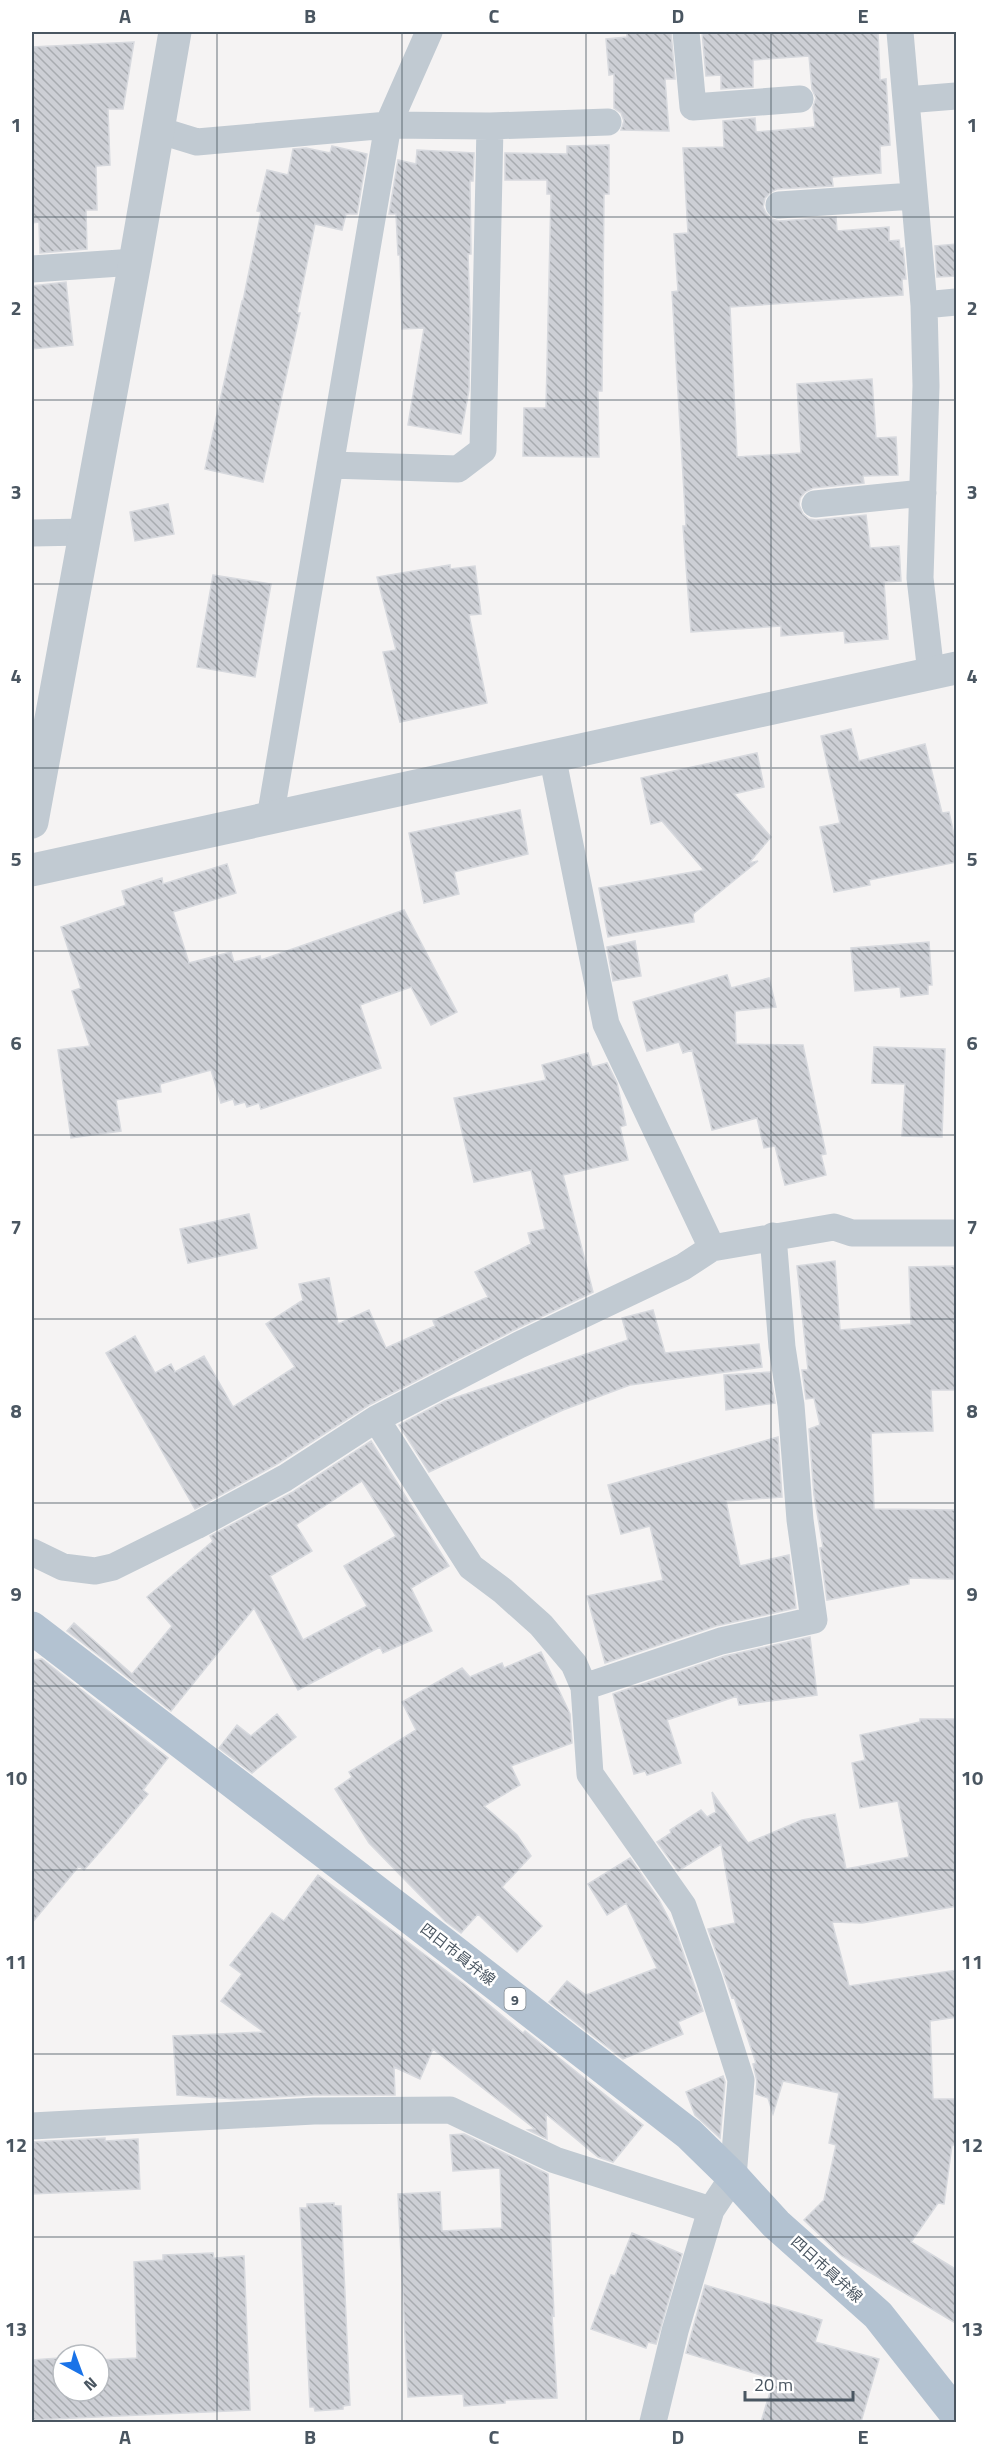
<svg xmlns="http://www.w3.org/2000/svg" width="988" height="2454" font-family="'Titillium Web','Noto Sans JP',sans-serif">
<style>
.building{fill:url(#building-back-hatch);stroke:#d7d9de;stroke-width:1.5;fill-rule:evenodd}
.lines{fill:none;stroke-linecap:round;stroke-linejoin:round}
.minor{stroke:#c1cad2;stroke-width:27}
.tertiary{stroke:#c1cad2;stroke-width:33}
.primary{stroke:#b3c2d1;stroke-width:33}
.grid{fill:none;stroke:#4a5661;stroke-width:1.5;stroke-opacity:0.55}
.labels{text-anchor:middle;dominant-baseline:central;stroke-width:5;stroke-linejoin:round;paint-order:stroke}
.shield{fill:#fff;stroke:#808990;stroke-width:1.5}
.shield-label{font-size:14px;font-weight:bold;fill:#4a5661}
.street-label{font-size:15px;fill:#4a5661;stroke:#fff}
.neatline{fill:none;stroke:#4a5661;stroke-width:2}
.grid-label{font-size:20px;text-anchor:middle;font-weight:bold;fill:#4a5661}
</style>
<defs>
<pattern id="building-back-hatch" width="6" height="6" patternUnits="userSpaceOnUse" patternTransform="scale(1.5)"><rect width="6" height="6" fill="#cdcfd5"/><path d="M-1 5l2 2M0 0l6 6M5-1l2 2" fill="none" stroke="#a8abb0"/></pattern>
</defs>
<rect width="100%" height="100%" fill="#f5f3f3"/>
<path class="building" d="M627 32H671L675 79H665L669 131 621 130 624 121 621 113 614 108V74L609 75 606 39 627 37Z
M702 32H878L880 80 886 79 890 145 880 146 881 173 832 177 833 186 777 189 771 192 765 198 763 207 766 213 772 219 779 221 836 217 837 231 889 227V241L899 240 900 249 903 248 906 279H902L903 295 730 307 737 457 801 453 797 384 872 379 876 438 896 437 898 475 863 476 864 483 813 488 805 492 800 498 799 505 803 514 809 519 816 520 866 515 870 548 899 546 901 581 884 582 888 639 845 643 844 631 781 636V626L691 632 683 526H686L672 292 678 291 674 234 688 233 683 148 724 147 723 121 755 118 756 132 815 127 813 107 816 98 812 89 809 56 753 60V87L721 89V75L706 76Z
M134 42 123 109H108L110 165 96 166 97 210H86L87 249 40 253 39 222 32 223V47Z
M609 145V194H604L602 391H598L599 457 523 456 524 408H546L551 194H547V180H505V153L567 154V146Z
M332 146 367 154 357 214H346L342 230 315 224 297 313H300L263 482 205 469 242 301H243L261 212 257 211 267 170 288 175 293 149 306 148 330 153Z
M417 150 474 153 473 181H470L471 254H468L470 318 469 390 461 434 408 425 424 328 402 329 400 255H398L396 214H389L398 160 416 164Z
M957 244V276L937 277 935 246Z
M66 282 73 345 32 349V286Z
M168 504 174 534 135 541 130 512Z
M450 565V569L475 566 481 614 469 615 487 703 400 722 383 652 396 650 377 577Z
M213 575 271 584 255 677 197 667Z
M851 729 859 761 925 744 942 813 949 812 957 848V862L869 880 870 885 834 892 820 827 840 823 821 736Z
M757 753 764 787 734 794 771 837 749 863 758 861 693 914 694 922 608 937 599 888 704 870 662 821 651 824 641 778Z
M520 810 528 854 454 872 459 894 424 903 409 833Z
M227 864 236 893 173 912 189 963 231 952 234 962 260 956 261 960 404 910 457 1012 431 1025 411 987 360 1005 381 1068 261 1109 259 1103 247 1107 245 1102 235 1105 233 1099 221 1103 211 1070 160 1084 161 1092 116 1100 121 1131 71 1138 58 1050 90 1046 72 991 81 988 61 927 126 905 122 891 162 878 163 884Z
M635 941 641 976 613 981 607 947Z
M929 942 932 985H928V994L901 997 900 987 855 991 851 948Z
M727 975 731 988 769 978 776 1007 735 1011 736 1044 803 1045 826 1154 821 1155 826 1175 785 1185 775 1146 764 1148 757 1118 712 1130 692 1050 683 1053 679 1042 647 1051 633 1002Z
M874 1047 945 1049 942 1137 902 1136 905 1084 872 1083Z
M588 1053 592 1067 607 1063 617 1083 626 1125 620 1127 628 1160 563 1175 593 1292 512 1331 369 1405 277 1464 195 1509 106 1353 135 1336 155 1373 171 1364 175 1372 204 1356 233 1407 295 1367 266 1324 303 1300 299 1284 329 1278 338 1324 369 1310 386 1348 435 1326 433 1321 488 1297 475 1272 531 1244 528 1233 545 1229 531 1170 474 1182 454 1098 546 1080 542 1065Z
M249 1214 257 1248 188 1263 180 1229Z
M835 1261 840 1330 911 1324 909 1267 957 1266V1390H931L933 1431 871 1433 874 1509 957 1510 954 1579 909 1578V1584L827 1600 820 1548 823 1547 814 1495 809 1429 820 1425 814 1398 806 1399 802 1370H808L797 1266Z
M653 1310 665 1353 759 1344 762 1367 630 1385 563 1410 429 1472 399 1425 445 1401 628 1340 622 1318Z
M770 1372 775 1403 726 1410 724 1375Z
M778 1437 782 1497 726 1501 740 1566 789 1555 796 1608 716 1626 605 1663 587 1596 663 1580 650 1526 621 1534 608 1485Z
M371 1441 449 1566 411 1588 432 1631 383 1653 380 1647 298 1690 254 1608 171 1711 67 1631 74 1623 132 1674 172 1626 147 1597 213 1541 210 1536 293 1492ZM362 1481 396 1536 344 1566 367 1606 303 1640 270 1576 312 1551 296 1525Z
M810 1637 817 1695 739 1705 737 1696 667 1720 681 1763 647 1775 645 1771 634 1774 613 1694 725 1656Z
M541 1652 570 1714 572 1743 511 1766 520 1785 484 1806 517 1835 531 1856 502 1887 542 1926 517 1952 478 1914 461 1933 445 1921 369 1843 335 1789 352 1777 349 1772 416 1730 402 1702 462 1668 470 1677 502 1663 504 1668Z
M42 1659 168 1758 143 1790 148 1794 117 1832 84 1870 79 1866 32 1923V1660Z
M277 1714 296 1737 252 1773 219 1748 237 1725 251 1736Z
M920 1719H957V1906L862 1923 832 1922 849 1986 957 1970V2017L930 2021 933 2099H957V2145H952L944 2204 938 2203 911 2242 957 2270V2324L842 2256 804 2220 824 2200 836 2145 829 2143 839 2093 783 2081 773 2114 768 2098 756 2094 757 2081 753 2064 756 2063 734 1997 732 1998 708 1929 735 1923 721 1844 678 1871 657 1842 671 1833 670 1830 701 1810 707 1817 716 1812 712 1792 748 1843 802 1820 835 1814 846 1869 909 1857 898 1801 860 1808 852 1763 865 1760 860 1735 920 1722Z
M630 1858 659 1900 677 1935 703 2011 678 2022 683 2034 623 2059 549 2002 567 1981 586 1995 657 1968 626 1903 607 1915 588 1884Z
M318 1875 464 1984 523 2033 525 2031 643 2125 613 2162 598 2157 546 2114 547 2139 528 2130 535 2129 433 2049 420 2079 394 2067 395 2095H314L235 2099 177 2095 173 2036 264 2032 221 2001 242 1974 230 1965 272 1913 284 1921Z
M723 2076 725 2082 720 2138 695 2115 686 2092Z
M464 2134 548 2174 554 2316 552 2315 557 2398 505 2400V2403L464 2406 463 2394 408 2397 398 2194 440 2192 442 2231 502 2228 500 2168 453 2171 450 2135Z
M105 2138V2141L138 2139 140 2189 32 2194V2142Z
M334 2203V2206H341L350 2405 343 2406V2409L315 2411 314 2407H310L300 2208H307V2204Z
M632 2233 682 2254 656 2344 648 2342 646 2348 591 2329 611 2275 615 2276Z
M213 2253 214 2258 244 2256 250 2410 32 2420V2360L59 2358 60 2361H63V2391H99V2360L137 2358 134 2262 163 2260V2255Z
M705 2285 822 2320 815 2342 879 2359 861 2422H761L774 2379 686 2353Z"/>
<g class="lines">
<path class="minor" d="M686 32 693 107 800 99
M900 32 924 305 926 386 920 578 931 673
M906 100 956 96
M158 130 197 142 388 125 490 126 608 122
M779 205 914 196
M32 269 135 262
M924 305 956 302
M330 465 458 469 483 450 490 126
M815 504 923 493
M32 533 85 532
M552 755 606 1024 712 1248
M270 818 388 125 429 32
M376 1419 471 1567 503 1591 541 1625 574 1664 584 1687 590 1774 683 1906 709 1979 741 2080 733 2177 711 2210 675 2331 653 2422
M32 1552 63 1567 95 1571 113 1567 196 1526 285 1478 376 1419 519 1345 683 1267 712 1248 834 1227 852 1233H956
M584 1687 721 1641 814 1620 800 1520 791 1405 782 1347 773 1236
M32 2126 314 2111 450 2110 555 2160 711 2210"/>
<path class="tertiary" d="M32 822 135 262 175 32
M32 870 956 668"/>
<path class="primary" d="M32 1628 404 1913 689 2134 733 2177 776 2224 878 2315 956 2414"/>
</g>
<path class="grid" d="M217 32V2422M402 32V2422M586 32V2422M771 32V2422M32 217H956M32 400H956M32 584H956M32 768H956M32 951H956M32 1135H956M32 1319H956M32 1503H956M32 1686H956M32 1870H956M32 2054H956M32 2237H956"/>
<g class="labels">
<rect class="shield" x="504.5" y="1988" width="21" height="22" rx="4.5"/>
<g class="shield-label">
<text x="515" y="1999">9</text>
</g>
<g class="street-label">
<text transform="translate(458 1954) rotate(38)">四日市員弁線</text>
<text transform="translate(827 2269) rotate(42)">四日市員弁線</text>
</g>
</g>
<rect width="988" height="2454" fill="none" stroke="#ffffff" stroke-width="66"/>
<g transform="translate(81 2373) rotate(139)"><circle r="28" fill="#ffffff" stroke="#b7bbc0" stroke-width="1.5"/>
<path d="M0-4.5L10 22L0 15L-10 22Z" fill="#1a73e8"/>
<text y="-9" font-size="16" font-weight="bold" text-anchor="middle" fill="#4a5661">N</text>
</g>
<path d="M745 2391v9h108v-9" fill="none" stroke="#4a5661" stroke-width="3"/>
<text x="754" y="2391" font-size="18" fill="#4a5661" stroke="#ffffff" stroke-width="4.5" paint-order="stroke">20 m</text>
<rect x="33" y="33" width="922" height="2388" class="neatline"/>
<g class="grid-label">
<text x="125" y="23">A</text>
<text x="310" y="23">B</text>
<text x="494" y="23">C</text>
<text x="678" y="23">D</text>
<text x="863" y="23">E</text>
<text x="16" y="132">1</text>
<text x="972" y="132">1</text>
<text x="16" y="315">2</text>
<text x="972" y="315">2</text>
<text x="16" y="499">3</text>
<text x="972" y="499">3</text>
<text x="16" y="683">4</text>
<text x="972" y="683">4</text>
<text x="16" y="866">5</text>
<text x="972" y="866">5</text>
<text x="16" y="1050">6</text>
<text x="972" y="1050">6</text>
<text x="16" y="1234">7</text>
<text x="972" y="1234">7</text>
<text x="16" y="1418">8</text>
<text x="972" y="1418">8</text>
<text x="16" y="1601">9</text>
<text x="972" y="1601">9</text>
<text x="16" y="1785">10</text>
<text x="972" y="1785">10</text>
<text x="16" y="1969">11</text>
<text x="972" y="1969">11</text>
<text x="16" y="2152">12</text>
<text x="972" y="2152">12</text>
<text x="16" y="2336">13</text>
<text x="972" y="2336">13</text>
<text x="125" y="2444">A</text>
<text x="310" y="2444">B</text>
<text x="494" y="2444">C</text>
<text x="678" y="2444">D</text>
<text x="863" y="2444">E</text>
</g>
</svg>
